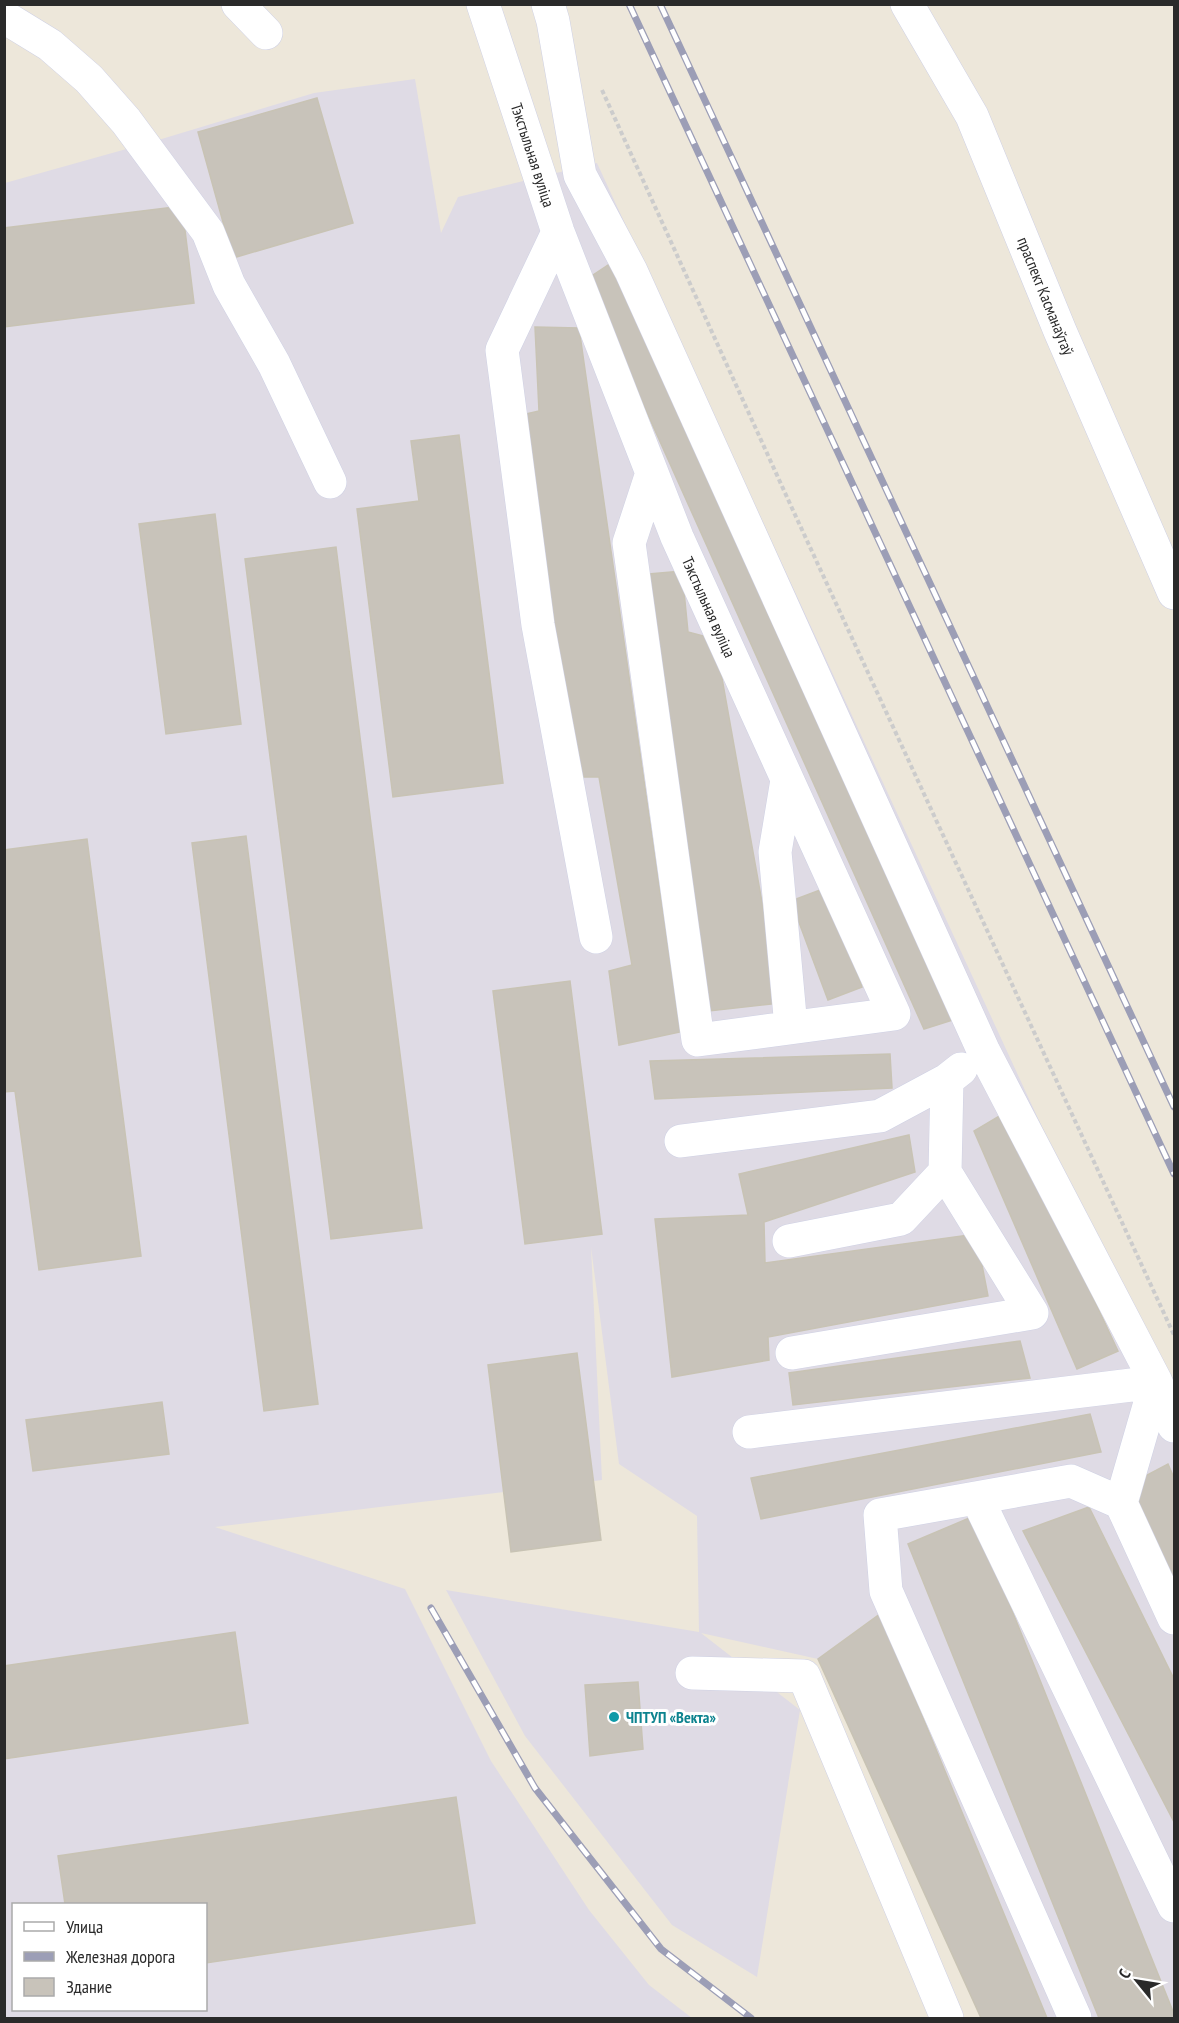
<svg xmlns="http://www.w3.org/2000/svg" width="1179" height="2023" font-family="'PT Sans Narrow',sans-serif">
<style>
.industrial{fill:#dfdbe5;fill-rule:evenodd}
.building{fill:#c8c3ba;stroke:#c8c3b4;stroke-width:1.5}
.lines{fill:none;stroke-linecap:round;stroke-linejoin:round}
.minor-casing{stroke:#cfd1e4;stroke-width:34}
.path{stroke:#ccc;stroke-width:4;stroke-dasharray:4.5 3;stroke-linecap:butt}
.minor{stroke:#fff;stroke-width:33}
.rail-casing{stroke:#9c9eb6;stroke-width:7}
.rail{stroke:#fff;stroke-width:4.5;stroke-dasharray:14;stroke-linecap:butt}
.culture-dot{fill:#0f9aa8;stroke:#fff;stroke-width:2}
.labels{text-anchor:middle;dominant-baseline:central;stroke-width:6;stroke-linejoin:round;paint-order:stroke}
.street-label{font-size:16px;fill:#2a2a2a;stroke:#fff}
.culture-label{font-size:16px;font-weight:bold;fill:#0d838f;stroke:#fff;text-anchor:start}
</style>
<rect width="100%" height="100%" fill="#ede7da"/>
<path class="industrial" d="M415 79 441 233 458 197 597 163 1174 1413V2018H981L818 1659 701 1633 800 1710 757 1977 672 1925 525 1736 446 1590 699 1632 697 1516 619 1464 591 1247 602 1480 215 1527 405 1589 491 1761 589 1910 649 1985 692 2018H5V183L155 141 314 93ZM14 1904H206V2010H14Z"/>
<path class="building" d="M317 98 353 223 233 258 198 132Z
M182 206 194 303 4 327V228Z
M617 259 962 1017 924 1029 587 279Z
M535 327 579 328 680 1032 619 1045 609 971 632 965 599 777H575L517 416 539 411Z
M459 435 503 783 393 797 357 509 419 501 411 441Z
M215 514 241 724 166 734 139 524Z
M336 547 422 1228 331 1239 245 559Z
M682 571 688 632 715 639 780 1003 709 1011 649 574Z
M246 836 318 1404 264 1411 192 843Z
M87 839 141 1256 39 1270 15 1091 4 1092V850Z
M828 887 862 987 828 1000 791 901Z
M570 981 602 1234 525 1244 493 991Z
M890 1054 892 1088 655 1099 650 1061Z
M1006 1112 1118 1351 1077 1369 974 1131Z
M909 1135 915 1172 764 1222 765 1263 976 1234 988 1296 768 1337 769 1360 672 1377 655 1219 748 1215 739 1174Z
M1020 1341 1030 1378 793 1405 789 1373Z
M577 1353 601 1540 511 1552 488 1365Z
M162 1402 169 1454 33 1471 26 1420Z
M1090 1414 1101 1452 761 1519 751 1478Z
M1168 1464 1174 1478V1584L1130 1484Z
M1089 1507 1174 1679V1822L1023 1531Z
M974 1516 1174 2014V2018H1099L908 1544Z
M880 1614 1047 2018H981L818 1659Z
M235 1632 248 1723 4 1759V1666Z
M638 1682 643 1749 590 1756 585 1685Z
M456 1797 475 1923 206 1963V1904H65L58 1856Z"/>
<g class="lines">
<defs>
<path id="minor" d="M238 4 266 33
M483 4 558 232 677 537 894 1014 698 1040 629 543 652 473
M548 4 553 21 580 175 631 271 984 1052 1156 1382 1174 1426
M907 4 972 116 1060 331 1174 593
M6 18 50 45 89 79 126 121 208 232 229 285 274 364 330 482
M558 232 502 350 538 625 596 937
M787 780 775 852 791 1027
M681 1141 880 1116 947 1080 961 1069
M789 1241 901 1219 945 1172
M792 1353 1032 1313 945 1172 947 1080
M1156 1382 1121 1503 1174 1618
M749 1432 1156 1382
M977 1498 1174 1906
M692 1673 804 1676 947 2018
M1075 2018 886 1591 880 1515 1071 1481 1121 1503"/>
</defs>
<use href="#minor" class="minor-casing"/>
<path class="path" d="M602 90 791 506 1174 1335"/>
<use href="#minor" class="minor"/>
<defs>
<path id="rail" d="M629 4 1174 1174
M660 4 1174 1107
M431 1608 535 1788 661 1949 751 2018"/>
</defs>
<use href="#rail" class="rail-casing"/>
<use href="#rail" class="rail"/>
</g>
<circle class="culture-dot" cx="614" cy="1717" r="6"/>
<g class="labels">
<g class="street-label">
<text transform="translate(533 155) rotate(72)">Тэкстыльная вуліца</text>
<text transform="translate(1046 296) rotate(68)">праспект Касманаўтаў</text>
<text transform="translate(709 607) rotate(66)">Тэкстыльная вуліца</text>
</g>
<g class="culture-label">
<text x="626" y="1717">ЧПТУП «Векта»</text>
</g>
</g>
<rect width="1179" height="2023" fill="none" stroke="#2a2a2a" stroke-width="12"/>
<rect x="12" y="1903" width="195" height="108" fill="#ffffff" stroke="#aaaaaa" stroke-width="1.5"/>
<rect x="24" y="1922" width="30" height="9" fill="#ffffff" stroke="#aaaaaa" stroke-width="1.5"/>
<text x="66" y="1933" font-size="18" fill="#2a2a2a">Улица</text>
<rect x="24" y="1952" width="30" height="9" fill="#9c9eb6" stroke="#aaaaaa" stroke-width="1.5"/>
<text x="66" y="1963" font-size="18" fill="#2a2a2a">Железная дорога</text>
<rect x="24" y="1978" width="30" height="18" fill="#c8c3ba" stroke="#aaaaaa" stroke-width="1.5"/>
<text x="66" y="1993" font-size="18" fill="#2a2a2a">Здание</text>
<g transform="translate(1137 1981) rotate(300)" stroke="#ffffff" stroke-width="4.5" paint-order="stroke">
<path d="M0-4.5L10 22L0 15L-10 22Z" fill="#2a2a2a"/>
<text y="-9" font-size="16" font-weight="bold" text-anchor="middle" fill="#2a2a2a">С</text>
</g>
</svg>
